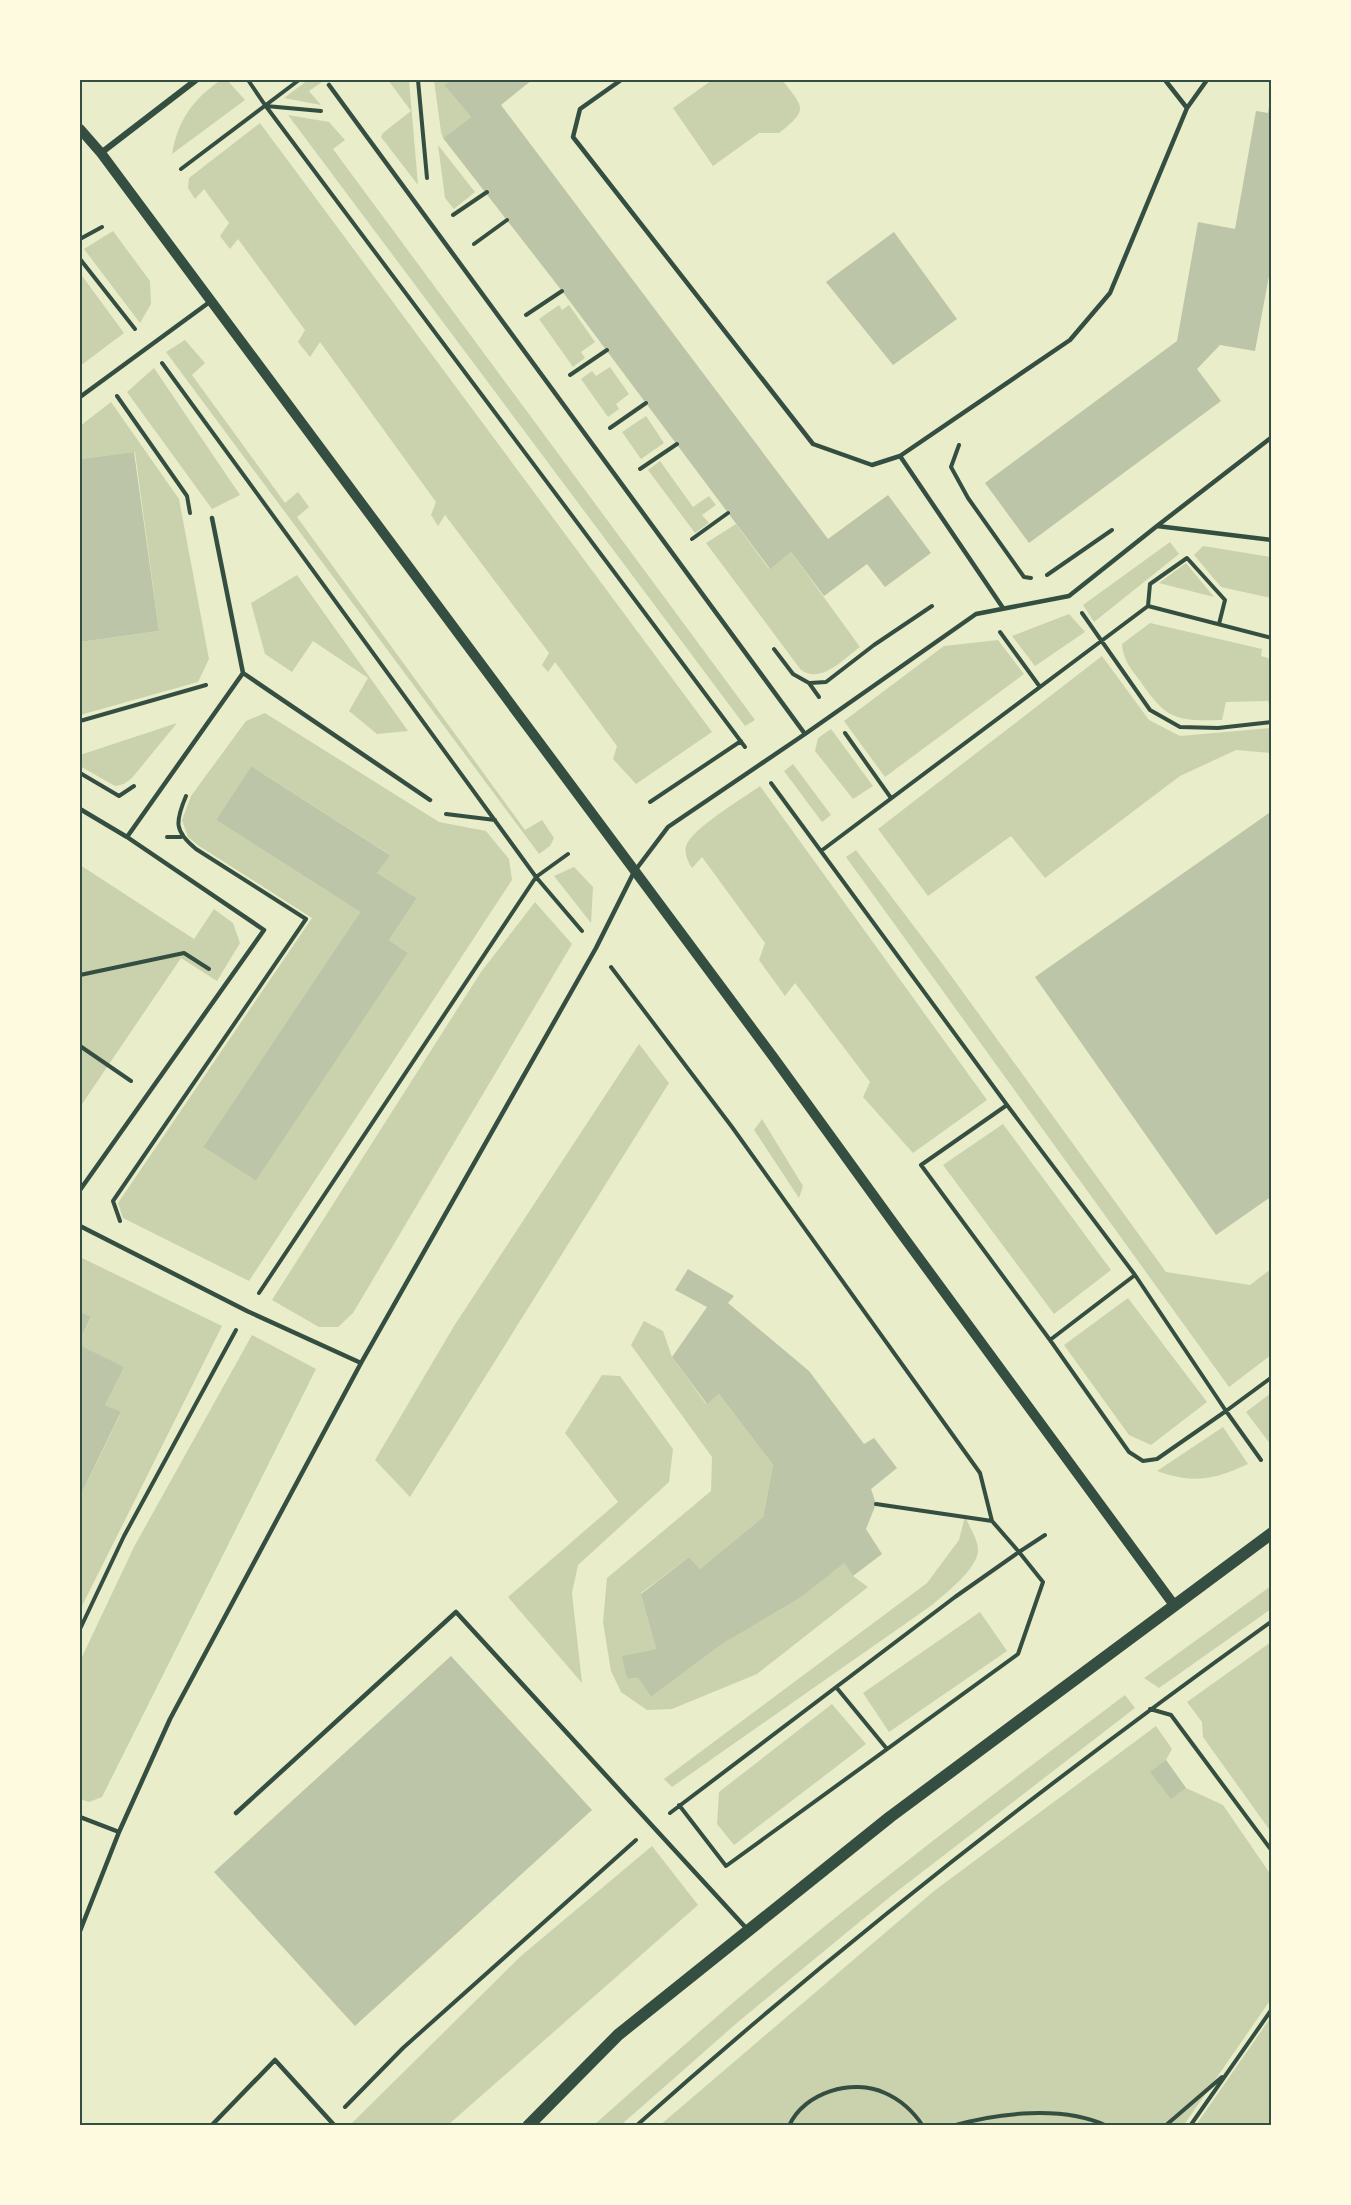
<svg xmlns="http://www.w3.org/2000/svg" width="1351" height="2205" font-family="Mulish,sans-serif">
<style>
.green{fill:#cad2ad;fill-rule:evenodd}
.building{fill:#bcc5a7}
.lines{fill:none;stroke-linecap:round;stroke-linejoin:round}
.path{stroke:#344e41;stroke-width:4}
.service{stroke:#344e41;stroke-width:4.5}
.minor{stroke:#344e41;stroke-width:6}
.tertiary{stroke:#344e41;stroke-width:10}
.secondary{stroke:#344e41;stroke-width:12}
.neatline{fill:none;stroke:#344e41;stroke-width:2}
</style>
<rect width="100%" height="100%" fill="#e9edc9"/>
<path class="green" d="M221 80H227L245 100 172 154C178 120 193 99 221 80Z
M308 80H325L309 91 321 105 284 98Z
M388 80H409L418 185 381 137 383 133 411 111Z
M434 80H451L444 85 471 117 443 138 441 132Z
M712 80H782C804 108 809 109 779 133H759L713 166 673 108Z
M288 115 329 122 345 140 333 149 755 720 745 726Z
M260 123 712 732 636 784 613 759 617 746 555 662 548 672 542 665 549 653 445 515 438 526 431 515 436 502 320 342 310 357 298 342 305 330 238 239 230 249 220 236 229 223 204 189 195 199 188 188 189 178Z
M438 145 475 192 454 209 445 198Z
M113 231 150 281 151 304 140 323 84 249Z
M80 273 124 333 80 366Z
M559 305 562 310 569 305 595 342 581 352 585 358 573 367 539 319Z
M185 340 205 363 192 375 285 503 298 492 309 507 297 517 525 830 542 820 554 838 550 846 539 854 166 352Z
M610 367 629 394 616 404 619 409 608 417 581 379 592 371 596 376Z
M154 368 240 495 212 509 127 392Z
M111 402 179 499 209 659 198 682 80 715V642L159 631 135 452 80 459V426Z
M646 416 664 443 641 459 622 432Z
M660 461 693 507 709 496 716 505 702 515 709 523 695 533 648 470Z
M736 524 769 569 791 552 860 647C843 659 822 684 801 670L706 543Z
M1170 542 1179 554 1094 622 1083 605Z
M1203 546 1271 557V598L1221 587 1194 555Z
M1186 563 1214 597 1159 583Z
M297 575 408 731 377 734 349 711 368 678 313 641 292 672 265 654 251 603Z
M1069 614 1085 632 1035 666 1012 636Z
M1150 623 1262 649 1261 656 1271 659V711L1268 701 1226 702 1222 720C1175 721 1167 720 1140 681 1131 669 1123 660 1122 644Z
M998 640 1024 674 885 777 844 721 944 646Z
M1102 656 1149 720 1180 736 1271 728V753L1236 750 1180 776 1045 878 1011 836 928 896 878 829Z
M265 713 439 822 486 831 509 859 512 880 249 1281 123 1218 118 1203 312 918 199 846 188 837 182 820 191 796 246 721ZM251 766 389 854 377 873 417 898 389 940 408 953 256 1181 203 1147 360 912 216 820Z
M177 723 132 778 124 784 115 786 80 766V755Z
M831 729 873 786 853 799 815 751 818 738Z
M793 764 831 815 822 822 784 771Z
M760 786 987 1100 913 1153 863 1097 870 1082 795 983 785 996 759 960 765 943 702 857 692 868C688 862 684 853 686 846 691 829 745 797 760 786Z
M856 850 941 962 1166 1272 1250 1285 1271 1269V1355L1229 1387 846 857Z
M80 865 194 939 214 909 233 923 240 943 217 981 181 958 80 1107Z
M574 867 593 887 591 923 554 876Z
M535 902 572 944 353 1313 338 1327H319L272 1300 481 972Z
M639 1044 669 1083 410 1497 375 1460 454 1326Z
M762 1119 803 1186 799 1198 754 1130Z
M1003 1124 1111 1270 1054 1314 943 1165Z
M80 1257 222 1326 80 1610V1496L121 1413 105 1405 123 1367 80 1345V1340L91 1318 80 1312Z
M1128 1298 1207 1402 1151 1445 1129 1435 1064 1345Z
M644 1321 663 1331 672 1357 706 1404 719 1394 773 1465 763 1517 700 1569 689 1557 641 1593 656 1649 623 1656 627 1679 638 1678 651 1697 725 1642 844 1563 853 1576 868 1587 757 1674 672 1709 647 1710 621 1692 611 1671 603 1622 607 1578 711 1491 712 1457 631 1345Z
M252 1335 316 1369 102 1797 89 1802 80 1799V1661L135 1545Z
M602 1375 620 1376 673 1449 669 1482 578 1565 572 1593 582 1683 508 1597 618 1502 565 1433Z
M1271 1393V1445L1246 1412Z
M1223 1427 1248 1464C1214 1480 1193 1484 1157 1471Z
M965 1516C969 1527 979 1540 978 1552 975 1571 946 1593 932 1605L672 1787 664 1779 927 1583 959 1540Z
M1271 1586V1609L1159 1688 1144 1678Z
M980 1612 1007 1651 889 1732 863 1693Z
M1271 1642V1832L1203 1737 1202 1722 1187 1702Z
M1125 1695 1135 1708 891 1896 738 2022 621 2125H594C661 2065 728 2006 797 1949 904 1861 1015 1778 1125 1695Z
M832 1704 866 1744 734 1845 717 1824 719 1792Z
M1156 1726 1172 1749 1166 1760 1186 1788 1223 1805 1271 1875V1999L1184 2125 659 2126 934 1891Z
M652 1846 698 1905 448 2125H350L521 1956Z
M1271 2017V2125H1196Z"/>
<path class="building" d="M451 80H532L501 105 828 539 888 495 931 553 885 587 867 564 824 596 791 552 770 569 562 291 443 138 471 117 444 85Z
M1270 100 1272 260 1255 351 1220 345 1197 369 1221 401 1029 543 985 483 1177 341 1198 222 1235 229 1256 111 1268 113Z
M894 232 957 319 893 365 826 282Z
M134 452 159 631 80 642V459Z
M251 766 390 855 377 873 417 898 389 940 408 953 256 1181 203 1147 360 912 216 820Z
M1272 811V1196L1216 1235 1035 977Z
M688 1269 734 1296 728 1303 809 1371 864 1444 874 1438 897 1468 871 1489 876 1504 866 1529 882 1554 853 1576 844 1563 801 1597 725 1642 651 1697 638 1678 627 1679 622 1656 656 1649 641 1594 689 1557 700 1569 763 1517 773 1465 719 1394 707 1404 672 1357 707 1307 675 1290Z
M80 1312 91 1317 80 1340Z
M80 1345 124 1367 105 1405 121 1412 80 1496Z
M451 1656 592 1810 355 2026 214 1872Z
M1166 1760 1186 1788 1171 1799 1150 1772Z"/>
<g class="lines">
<path class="path" d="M248 80 265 105 745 747
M418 80 427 178
M266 106 321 111
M181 169 299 80
M453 215 487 192
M80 239 102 227
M474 244 507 220
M80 259 135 329
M526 315 562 291
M162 363 536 877 259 1293
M570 375 607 350
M117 396 187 496 190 513
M610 428 646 403
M959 445 951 467 968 498 1024 577 1031 578
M640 469 677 444
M692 539 728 513
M1047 575 1112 530
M1148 606 1150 584 1187 558 1225 600 1219 624
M1082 613 1150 710 1180 727 1218 728 1272 722
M1000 632 1040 687
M774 649 793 674 809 683 819 697
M810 683 826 682 874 645 932 606
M80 721 206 685
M845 733 891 798
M80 773 119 796 134 786
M771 783 1007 1105 1135 1275 1226 1411 1272 1377
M650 802 741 741
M446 814 495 820
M167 837H181
M821 851 1148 606 1272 638
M568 854 536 877 582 931
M611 967 732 1127 980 1473 992 1521 1019 1552 955 1597 670 1813
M80 975 184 953 209 969
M80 1046 131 1081
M1007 1105 921 1165 1050 1340 1129 1452 1143 1461 1157 1459 1226 1411 1261 1460
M120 1221 113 1201 306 919 196 849C174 831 175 822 186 796
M1050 1340 1135 1275
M876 1504 992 1521
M80 1629 124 1536 236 1330
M836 1687 887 1749
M1150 1709 1171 1715 1272 1851
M679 1805 726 1866 1018 1654 1043 1582 1019 1552 1045 1535
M345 2107 403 2048 636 1840
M636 2126C838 1946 1052 1779 1272 1621
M789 2126C804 2092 853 2078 885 2093 901 2100 913 2111 923 2126
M952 2126C997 2113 1063 2105 1107 2126
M1165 2126 1222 2077
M1190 2126 1272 2009"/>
<path class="service" d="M621 80 580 109 573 137 813 444 872 465 900 456
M1165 80 1187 108 1207 80
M80 397 211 301
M1157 526 1272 437
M1003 608 900 456 1070 340 1110 293 1187 108
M243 673 430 800
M805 734 976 614 1069 596 1157 526 1272 540
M80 809 127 837 264 930 80 1190
M127 837 243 673 212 518
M80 1226 247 1311 361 1363
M236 1813 456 1612 747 1929
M80 1817 119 1832
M80 1931 119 1832 170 1719 361 1363 596 948 634 872 668 827 805 734 329 85
M211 2126 275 2060 335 2126"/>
<path class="minor" d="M101 153 196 80"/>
<path class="tertiary" d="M80 129 101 153 774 1058 900 1232 1174 1605"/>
<path class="secondary" d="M528 2126 618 2035 890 1817 1272 1533"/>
</g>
<rect width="1351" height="2205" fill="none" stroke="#fefae0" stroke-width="162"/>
<rect x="81" y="81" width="1189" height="2043" class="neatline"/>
</svg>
